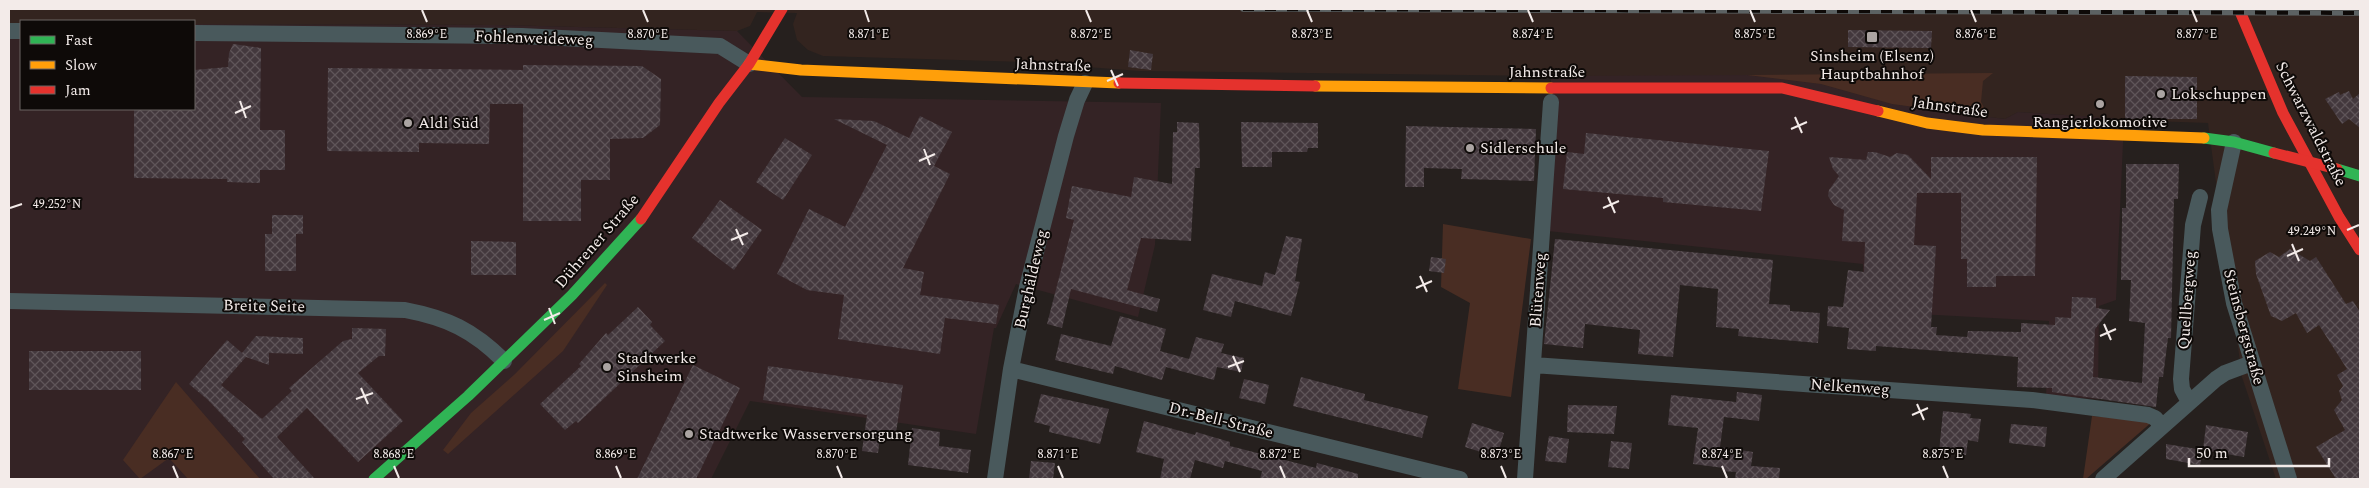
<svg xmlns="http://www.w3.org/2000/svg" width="2369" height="488" font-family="Spectral,serif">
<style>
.built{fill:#33241f}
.industrial{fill:#342325}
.green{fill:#492d23}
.building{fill:url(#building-cross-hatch)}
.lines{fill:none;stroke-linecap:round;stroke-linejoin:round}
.street{stroke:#49595c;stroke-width:16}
.fast{stroke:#30b455;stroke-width:11}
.slow{stroke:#ff9f0a;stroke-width:11}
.jam{stroke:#e5322d;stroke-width:11}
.rail-casing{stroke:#5c6263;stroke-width:5.5}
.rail{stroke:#0e0a08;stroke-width:4;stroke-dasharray:11;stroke-linecap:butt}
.jam-bridge{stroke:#e5322d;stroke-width:11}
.ticks{fill:none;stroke:#f3ebe9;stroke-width:2}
.poi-dot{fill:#aba4a2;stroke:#0e0a08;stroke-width:2}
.labels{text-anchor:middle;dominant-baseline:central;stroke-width:4;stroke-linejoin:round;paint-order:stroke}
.street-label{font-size:16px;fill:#f3ebe9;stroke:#0e0a08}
.poi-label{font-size:16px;fill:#f3ebe9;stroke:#0e0a08;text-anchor:start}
.ticks-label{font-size:12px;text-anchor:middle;fill:#f3ebe9;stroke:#0e0a08;stroke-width:4;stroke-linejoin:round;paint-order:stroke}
</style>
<defs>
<pattern id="building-cross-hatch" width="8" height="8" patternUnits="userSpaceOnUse" patternTransform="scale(1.25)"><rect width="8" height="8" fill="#43383d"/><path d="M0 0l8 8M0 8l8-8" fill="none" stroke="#5f5559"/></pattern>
</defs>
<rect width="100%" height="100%" fill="#26201e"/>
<path class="built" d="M9 9H2360V479H2276L2242 377 2208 123 2124 120 2112 118 2018 112 2005 119 1922 109 1551 76 1139 71 1023 62 823 56 808 50 797 40 793 24 797 13 757 12 750 26 737 31 494 25 194 24V21H21V23H9Z"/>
<path class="industrial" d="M9 23H21V109H194V24L494 25 737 31 802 97 1161 103 1155 245 1138 317 1016 284 996 328H994L976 434 750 401 711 479H9Z
M1747 75 1821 84 1892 104 1989 117 2005 119 2018 112 2112 118 2124 120 2116 300 2099 306 2098 399 2046 396 2049 321 1863 311V264L1548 231 1551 76Z"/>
<path class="green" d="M1993 73 1983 81 1981 102 1989 117 1892 104 1821 84 1747 75Z
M1443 224 1531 239 1511 397 1458 389 1470 303 1441 287Z
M605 283 607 285 563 351 448 454 443 450 471 413 515 374Z
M176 382 260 479H188L169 458 140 479 123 460Z
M2092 416 2153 421 2086 479H2083Z"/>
<path class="building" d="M1848 30 1932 31 1931 48 1848 47Z
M233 44 261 48 260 130H285V170H260V183L227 182V179L134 178V109H194V70L228 67 229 53Z
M1130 50 1153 54 1151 70 1128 67Z
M523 65 642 66 661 79 660 125 643 138 610 139V180H581V221H523V104H490L489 144 419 143V152L327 151 328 68 523 70Z
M2125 76 2197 77V119H2125Z
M2349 91 2353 99 2360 93V128L2349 119 2342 124 2325 99 2339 92 2340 95Z
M920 116 952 132 934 166 950 174 903 268 924 272 920 295 999 305 996 324 945 318 940 354 838 339 844 295 807 290 777 274 809 209 845 227 887 145 834 119 874 121 909 138Z
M1177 122 1199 123 1200 168H1195L1191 241 1141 238 1127 290 1160 299 1157 312 1071 289 1062 328 1047 324 1074 220 1066 218 1072 186 1131 197 1134 177 1172 184 1173 132H1177Z
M1241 122 1318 123V148H1308L1307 152H1272V167H1242Z
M1406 126 1536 129 1534 181 1461 179 1462 169 1424 168V187H1405Z
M1586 133 1769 151 1761 211 1663 202V198L1563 189 1567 152 1584 154Z
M785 138 812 155 783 200 756 182Z
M1868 152H1875L1890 157 1897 153 1908 155 1931 179V157H2037L2035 276H1996V287H1967V259H1961V193H1917L1914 245 1936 246 1931 327H1937L1936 335 1967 337 1968 331 2021 332V323L2055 325V317L2071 318 2072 297 2096 298V308L2110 310 2095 329 2093 377 2142 383 2145 323 2129 321 2131 280H2121L2122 221V208H2126V164H2179L2178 199H2174L2171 338H2168L2163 377H2159L2156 407 2052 392V388L2017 387 2018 357 1876 346V351L1847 349 1849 328 1827 326 1828 306 1843 307 1848 270 1864 272 1865 242 1842 241 1844 210 1834 205 1828 196 1829 190 1839 176 1833 169 1829 157 1866 160Z
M720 200 762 230 734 270 692 238Z
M272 215H303V234H296V271H265V234H272Z
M1286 236 1302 239 1295 281 1300 282 1291 316 1235 301 1231 317 1203 310 1212 274 1262 286 1265 272 1275 275Z
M1555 239 1773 260 1769 304 1790 305V311L1820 313 1818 343 1738 336 1739 329 1716 327 1718 289 1680 285 1673 357 1638 354 1640 330 1585 324 1583 348 1544 344Z
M471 241 516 242V275H471Z
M2290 249 2310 261 2316 257 2346 304 2353 301 2360 312V479H2336L2316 447 2345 430 2334 410 2342 400 2339 391 2343 386 2337 375 2347 369 2319 325 2307 333 2296 313 2282 321 2271 316 2256 274 2255 261 2270 252 2279 257Z
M1431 257 1446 259 1444 273 1429 271Z
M638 307 652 322 650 325 665 341 578 423 576 421 565 430 540 404 581 366 579 364 606 333 608 335Z
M1120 316 1166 329 1160 351 1189 359 1196 337 1224 344 1221 353 1244 358 1241 372 1217 367 1214 380 1166 367 1162 380 1115 366 1113 374 1055 360 1061 334 1111 346Z
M352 328 386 329 385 356H379L358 373 403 421 358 462 307 408 277 437 315 479H274L242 442 245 439 208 400 189 384 227 340 242 353 256 336 303 338V354L269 353V365L246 357 221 385 262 419 292 391 289 388 343 341 352 339Z
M29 351H141V390H29Z
M693 365 740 388 696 479H637Z
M768 366 903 385 895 440 880 438 878 453 862 451 867 415 763 400Z
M1301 377 1365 394 1364 400 1428 416 1422 438 1293 406Z
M1244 379 1269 385 1265 404 1239 398Z
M1737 392 1762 395 1759 421 1724 417 1720 447 1753 452 1751 466 1780 468 1779 479H1735L1736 472 1723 471 1724 468 1693 464 1698 428 1668 425 1671 395 1736 402Z
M1041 394 1109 409 1100 444 1049 432 1050 426 1034 422Z
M1568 405 1617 406 1614 434 1567 432Z
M1943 411 1971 414 1970 418 1981 419 1978 442 1968 440 1966 455 1939 452Z
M1144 421 1195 435 1196 432 1230 442V446L1316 468 1317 463 1358 474V479H1260L1262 471 1225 461 1223 468 1195 460 1190 479H1160L1164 459 1136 452Z
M1472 423 1504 433 1497 457 1465 447Z
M2011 424 2047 427 2045 447 2009 443Z
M2206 425 2248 432 2244 457 2203 450Z
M912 428 940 432 939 446 971 450 968 473 908 465Z
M1549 436 1569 439 1566 463 1545 461Z
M1611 441 1632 443 1629 469 1608 467Z
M2166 444 2203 450 2200 465 2166 459Z
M1031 461 1055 463 1053 479H1029Z"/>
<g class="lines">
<path class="street" d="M9 31H21
M194 33 522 36 720 46 749 64
M2234 142 2219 210 2220 229 2234 303 2289 479
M9 301 405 310C447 318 473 330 504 361
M1533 365 2032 400 2148 415 2155 418 2162 426
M1011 369 1460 479
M2189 402 2182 389 2181 379 2193 225 2200 197
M995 479 1011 369 1027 287 1066 136 1077 100 1085 83
M1525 479 1551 102
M2103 479 2216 379 2225 373 2252 363"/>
<path class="fast" d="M2204 138 2234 142 2274 153
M2337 169 2360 176
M374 479 468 396 572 295 641 219"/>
<path class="slow" d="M749 64 801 70 1119 83
M1315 86 1551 88
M1878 111 1927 123 1983 130 2204 138"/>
<path class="jam" d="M2239 9 2283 113 2339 217 2360 250
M1119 83 1315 86
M1551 88H1782L1878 111
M641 219 719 103 749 64 782 9"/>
<defs>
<path id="rail" d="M1243 9 2360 13"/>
</defs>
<use href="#rail" class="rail-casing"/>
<use href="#rail" class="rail"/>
<path class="jam-bridge" d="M2274 153 2337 169"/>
</g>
<path class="ticks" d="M422 10 427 22M643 10 648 22M865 10 869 22M1086 10 1091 22M1307 10 1312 22M1528 10 1533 22M1750 10 1755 22M1971 10 1976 22M2192 10 2197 22M1111 70 1118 86M1107 81 1123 74M240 101 246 118M235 113 251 106M1795 117 1802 133M1791 129 1807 122M924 149 930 165M919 161 935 154M1608 197 1615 213M10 208 22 204M1603 208 1619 201M736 229 743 245M2347 230 2359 225M731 240 748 233M2292 244 2299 261M2287 256 2303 249M1420 276 1427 292M1416 288 1432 281M549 308 555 324M544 320 560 313M2104 324 2111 340M2100 336 2116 329M1233 356 1240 372M1228 367 1244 361M361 388 368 404M356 399 373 393M1917 404 1924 420M1912 415 1928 408M173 466 178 478M394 466 399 478M616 466 621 478M837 466 842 478M1058 466 1063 478M1280 466 1285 478M1501 466 1506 478M1722 466 1727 478M1943 466 1948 478"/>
<g class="poi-dot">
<rect x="1866" y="31" width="12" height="12" rx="2.5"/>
<circle cx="2161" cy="94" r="5"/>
<circle cx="2100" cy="104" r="5"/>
<circle cx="408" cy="123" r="5"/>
<circle cx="1470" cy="148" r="5"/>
<circle cx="607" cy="367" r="5"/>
<circle cx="689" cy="434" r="5"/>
</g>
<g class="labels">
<g class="street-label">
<text transform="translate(534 38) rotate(2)">Fohlenweideweg</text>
<text transform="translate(1053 65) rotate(2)">Jahnstraße</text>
<text x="1547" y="72">Jahnstraße</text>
<text transform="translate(1950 107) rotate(8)">Jahnstraße</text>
<text transform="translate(2311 124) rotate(63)">Schwarzwaldstraße</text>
<text transform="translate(597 241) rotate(-49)">Dührener Straße</text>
<text transform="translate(1031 279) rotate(-77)">Burghäldeweg</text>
<text transform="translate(1538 290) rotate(-86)">Blütenweg</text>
<text transform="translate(2187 300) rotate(-86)">Quellbergweg</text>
<text transform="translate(264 306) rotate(1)">Breite Seite</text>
<text transform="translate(2244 327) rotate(75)">Steinsbergstraße</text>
<text transform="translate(1850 387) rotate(4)">Nelkenweg</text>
<text transform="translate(1221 420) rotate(14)">Dr.-Bell-Straße</text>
</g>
<g class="poi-label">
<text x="1872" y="56" text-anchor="middle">Sinsheim (Elsenz)<tspan x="1872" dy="18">Hauptbahnhof</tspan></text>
<text x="2171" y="94">Lokschuppen</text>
<text x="2100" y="122" text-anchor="middle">Rangierlokomotive</text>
<text x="418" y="123">Aldi Süd</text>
<text x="1480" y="148">Sidlerschule</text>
<text x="617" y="358">Stadtwerke<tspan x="617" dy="18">Sinsheim</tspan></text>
<text x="699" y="434">Stadtwerke Wasserversorgung</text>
</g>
</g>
<g class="ticks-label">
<text x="427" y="38">8.869°E</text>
<text x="648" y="38">8.870°E</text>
<text x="869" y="38">8.871°E</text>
<text x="1091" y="38">8.872°E</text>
<text x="1312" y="38">8.873°E</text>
<text x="1533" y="38">8.874°E</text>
<text x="1755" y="38">8.875°E</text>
<text x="1976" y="38">8.876°E</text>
<text x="2197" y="38">8.877°E</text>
<text x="57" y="208">49.252°N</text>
<text x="2312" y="235">49.249°N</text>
<text x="173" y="458">8.867°E</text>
<text x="394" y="458">8.868°E</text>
<text x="616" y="458">8.869°E</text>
<text x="837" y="458">8.870°E</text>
<text x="1058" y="458">8.871°E</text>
<text x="1280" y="458">8.872°E</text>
<text x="1501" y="458">8.873°E</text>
<text x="1722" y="458">8.874°E</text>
<text x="1943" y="458">8.875°E</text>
</g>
<rect width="2369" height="488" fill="none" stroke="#f3ebe9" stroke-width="20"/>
<rect x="20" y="20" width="175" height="90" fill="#0e0a08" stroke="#6a6462"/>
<rect x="30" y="36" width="25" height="8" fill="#30b455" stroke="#6a6462"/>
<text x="65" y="45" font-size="15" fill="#f3ebe9">Fast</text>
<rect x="30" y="61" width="25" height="8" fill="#ff9f0a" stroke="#6a6462"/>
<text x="65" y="70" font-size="15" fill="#f3ebe9">Slow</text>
<rect x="30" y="86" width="25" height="8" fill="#e5322d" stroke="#6a6462"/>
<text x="65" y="95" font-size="15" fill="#f3ebe9">Jam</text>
<path d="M2189 458v8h140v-8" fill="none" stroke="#f3ebe9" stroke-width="2.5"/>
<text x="2196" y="458" font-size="15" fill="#f3ebe9" stroke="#0e0a08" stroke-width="4" paint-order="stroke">50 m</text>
</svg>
